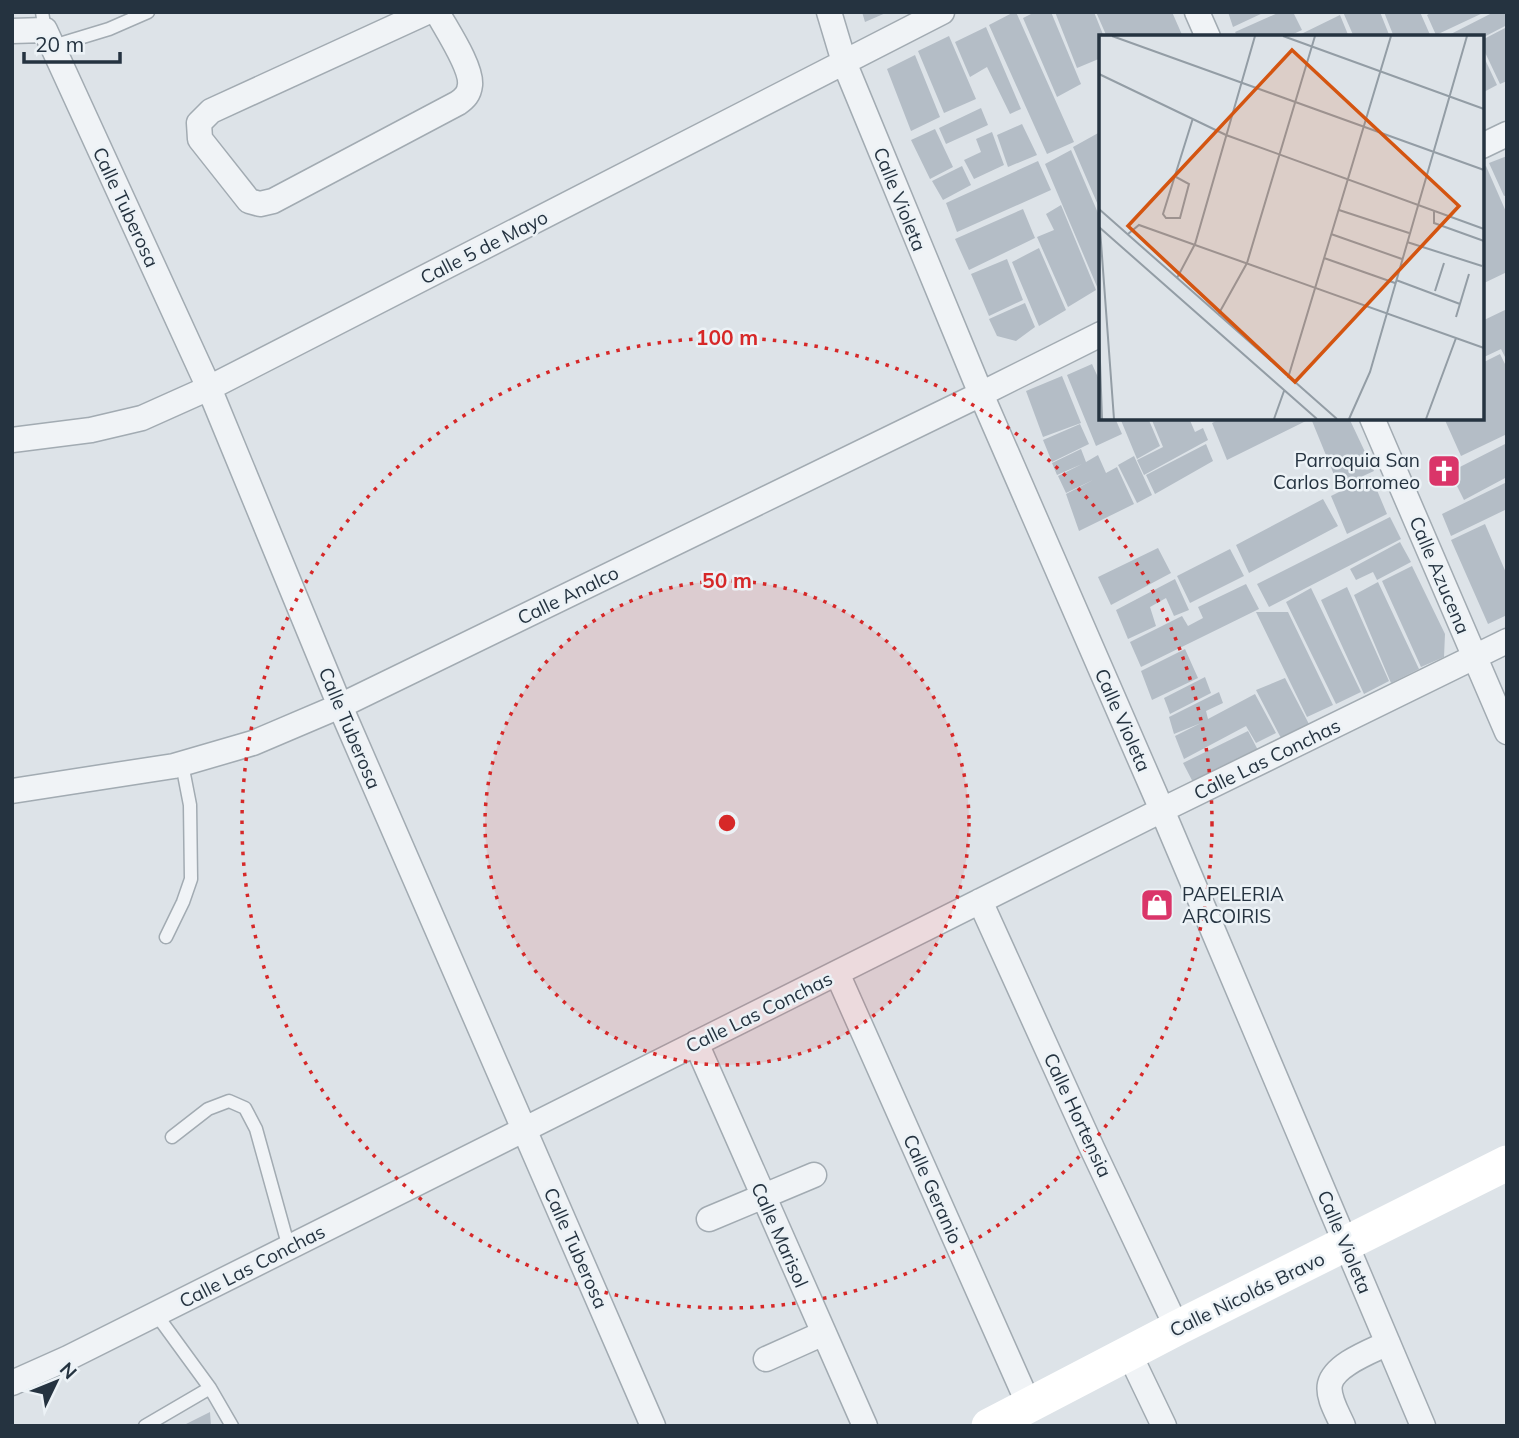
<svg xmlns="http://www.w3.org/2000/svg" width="1519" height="1438" font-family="Mulish,sans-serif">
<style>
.building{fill:#b4bdc6}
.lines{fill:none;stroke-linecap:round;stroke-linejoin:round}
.lane-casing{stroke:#a2abb2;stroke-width:15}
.street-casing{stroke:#a2abb2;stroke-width:27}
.lane{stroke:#f0f3f6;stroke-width:12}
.street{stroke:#f0f3f6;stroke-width:24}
.secondary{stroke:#fff;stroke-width:35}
.ring{fill:none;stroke:#d62828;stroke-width:3.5;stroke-dasharray:3.5 7}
.labels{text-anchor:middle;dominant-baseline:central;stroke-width:5;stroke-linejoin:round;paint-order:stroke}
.street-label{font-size:19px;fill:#253340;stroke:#ecf2f6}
.poi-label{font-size:19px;fill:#253340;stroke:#ecf2f6;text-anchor:end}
.inset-road{fill:none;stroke:#939da5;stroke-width:2}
.view{fill:#d45511;fill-opacity:0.15;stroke:#d45511;stroke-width:3.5}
.inset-edge{fill:none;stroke:#253340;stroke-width:3.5}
.centre{fill:#d62828;stroke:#ecf2f6;stroke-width:3.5}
.ring-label{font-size:21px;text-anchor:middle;font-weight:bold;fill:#d62828;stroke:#ecf2f6;stroke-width:5;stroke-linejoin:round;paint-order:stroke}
</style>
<rect width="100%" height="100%" fill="#dde3e8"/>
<path class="building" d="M862 12H888L865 22Z
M1014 12H1016L1074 142 1047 154 989 25Z
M1035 12H1051L1081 84 1057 97 1023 18Z
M1055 12H1094L1104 37H1101V58L1077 68Z
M1096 12H1172L1183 37H1107Z
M1228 12H1265L1233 27Z
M1280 12H1293L1302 30 1287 37H1238L1235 32Z
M1343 12H1380L1390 37H1354Z
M1384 12H1420L1431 37H1394Z
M1432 12H1485L1436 35 1427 15Z
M1494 12H1507V25L1482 38 1445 37Z
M1340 15 1349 37H1295Z
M986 27 1021 109 1010 114 987 67 970 77 955 42Z
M1507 27V81L1500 84 1482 46V40Z
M949 36 976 99 944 113 918 51Z
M1482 53 1497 85 1482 93Z
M915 55 940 117 911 131 887 69Z
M981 108 988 125 946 144 939 128Z
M1022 124 1037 155 1008 167 997 135Z
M935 129 953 167 930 179 911 140Z
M992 132 1004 165 974 179 964 160 981 152 976 139Z
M1100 132 1101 134V212L1073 147Z
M1071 150 1101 220V288L1098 289 1045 164Z
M1507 156V195L1504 196 1489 163Z
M1038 161 1051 190 957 232 946 203Z
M962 166 971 185 943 200 932 181Z
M1486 166 1507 214V272L1482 284V168Z
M1061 205 1096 290 1068 307 1037 237 1054 230 1046 214Z
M1023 209 1035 238 969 270 955 239Z
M1039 248 1066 310 1039 326 1012 262Z
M1007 259 1023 300 989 316 971 274Z
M1025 303 1035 327 1016 341 997 336 989 319Z
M1507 309V361L1501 349 1482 358V321Z
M1500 354 1507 368V434L1461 456 1444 418H1482V363Z
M1092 364 1101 384V418H1115L1122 434 1096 446 1067 375Z
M1062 376 1081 423 1043 437 1026 391Z
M1120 418H1148L1160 446 1137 459Z
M1151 418H1189L1195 432 1203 428 1208 440 1144 475 1137 460 1163 447Z
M1222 418H1312L1227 460 1212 423Z
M1317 418H1349L1374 471 1339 487 1312 421Z
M1080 424 1089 444 1052 462 1043 440Z
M1507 443V477L1464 500 1450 472Z
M1206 444 1213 461 1155 494 1146 475Z
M1081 449 1086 462 1098 455 1106 473 1117 467 1134 504 1079 531 1066 494 1093 480 1066 493 1058 476 1082 464 1057 475 1052 463Z
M1134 456 1152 495 1137 503 1118 465Z
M1371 476 1387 514 1347 534 1331 496Z
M1507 482V509L1451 536 1442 514Z
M1323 499 1338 526 1249 573 1236 545Z
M1390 517 1401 539 1269 607 1257 584Z
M1485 524 1507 575V615L1488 624 1451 540Z
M1400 542 1411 562 1377 580 1373 572 1356 580 1350 569Z
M1158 548 1171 573 1111 605 1098 577Z
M1230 549 1244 576 1190 603 1177 576Z
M1412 566 1445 634 1444 657 1421 667 1382 581Z
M1175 579 1189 610 1174 616 1166 598 1150 607 1156 626 1128 639 1116 610Z
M1378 582 1419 669 1391 683 1354 595Z
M1246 584 1259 609 1141 667 1130 642 1182 616 1188 626 1203 618 1198 607Z
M1347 587 1389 681 1364 694 1321 600Z
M1311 588 1361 692 1336 704 1286 602Z
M1256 612H1288L1333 705 1307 717Z
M1185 649 1198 678 1152 700 1141 671Z
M1205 677 1211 693 1170 714 1164 698Z
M1285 678 1310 726 1282 740 1256 690Z
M1219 692 1223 703 1206 711 1208 719 1255 694 1276 733 1256 743 1246 726 1184 759 1175 736 1201 723 1174 734 1169 717Z
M1248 731 1260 754 1196 788 1183 763Z
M210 1412 211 1426H182Z"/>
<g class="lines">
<defs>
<path id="lane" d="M42 12 45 30
M53 46 109 29 148 12
M166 937 183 902 191 879 190 805 182 764
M172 1137 208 1109 229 1101 245 1108 256 1129 289 1248
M210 1388 232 1426
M145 1426 210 1388 156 1314"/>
<path id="street" d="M427 12 211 111 199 123 200 139 249 201 260 204 273 201 458 103C465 98 469 94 470 85 472 67 446 29 437 12
M829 12 844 62 981 394 1162 810 1423 1426
M1197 12 1208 37
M12 31 45 30 209 388 340 706 653 1426
M1482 146 1507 134
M1372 418 1507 732
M12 440 91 430 142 418 209 388 942 12
M12 791 174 766 253 743 340 706 981 394 1101 334
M980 901 1092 1148 1177 1328
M837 973 1029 1405
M696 1043 865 1426
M709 1219 814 1175
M1129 1353 1164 1426
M766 1359 824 1333
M12 1383 68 1358 1162 810 1507 641
M1343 1426C1338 1414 1327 1397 1330 1384 1335 1364 1372 1351 1388 1343"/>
</defs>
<use href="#lane" class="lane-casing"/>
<use href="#street" class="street-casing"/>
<use href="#lane" class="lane"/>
<use href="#street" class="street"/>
<path class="secondary" d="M989 1426 1177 1328 1507 1163"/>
</g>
<circle cx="727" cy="823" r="242" fill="#d62828" fill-opacity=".12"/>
<g class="ring">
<circle cx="727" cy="823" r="242"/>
<circle cx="727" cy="823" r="485"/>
</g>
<defs>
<symbol id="church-square" viewBox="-11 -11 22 22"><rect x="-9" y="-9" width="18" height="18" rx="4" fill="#da3569" stroke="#ecf2f6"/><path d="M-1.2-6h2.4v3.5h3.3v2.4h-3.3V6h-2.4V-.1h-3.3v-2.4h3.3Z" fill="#fff"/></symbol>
<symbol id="shop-square" viewBox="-11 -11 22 22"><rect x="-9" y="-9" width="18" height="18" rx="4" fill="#da3569" stroke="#ecf2f6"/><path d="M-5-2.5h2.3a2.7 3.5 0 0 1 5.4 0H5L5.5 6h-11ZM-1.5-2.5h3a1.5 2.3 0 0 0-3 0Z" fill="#fff"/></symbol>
</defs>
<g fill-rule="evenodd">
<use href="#church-square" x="1425" y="452" width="38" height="38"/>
<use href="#shop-square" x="1138" y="886" width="38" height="38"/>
</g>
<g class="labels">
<g class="street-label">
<text transform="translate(900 199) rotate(68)">Calle Violeta</text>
<text transform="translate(126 207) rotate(65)">Calle Tuberosa</text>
<text transform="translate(484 247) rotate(-27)">Calle 5 de Mayo</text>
<text transform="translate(1440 575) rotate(67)">Calle Azucena</text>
<text transform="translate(568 595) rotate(-26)">Calle Analco</text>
<text transform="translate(1123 720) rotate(66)">Calle Violeta</text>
<text transform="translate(350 728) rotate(67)">Calle Tuberosa</text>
<text transform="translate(1267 759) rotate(-26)">Calle Las Conchas</text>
<text transform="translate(759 1012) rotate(-26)">Calle Las Conchas</text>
<text transform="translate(1078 1115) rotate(65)">Calle Hortensia</text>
<text transform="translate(933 1189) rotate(66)">Calle Geranio</text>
<text transform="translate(780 1235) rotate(66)">Calle Marisol</text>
<text transform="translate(1345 1242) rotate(67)">Calle Violeta</text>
<text transform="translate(576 1248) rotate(66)">Calle Tuberosa</text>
<text transform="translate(252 1266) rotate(-27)">Calle Las Conchas</text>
<text transform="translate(1247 1294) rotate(-26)">Calle Nicolás Bravo</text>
</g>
<g class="poi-label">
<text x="1420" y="460">Parroquia San<tspan x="1420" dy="22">Carlos Borromeo</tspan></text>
<text x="1182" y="894" text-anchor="start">PAPELERIA<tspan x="1182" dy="22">ARCOIRIS</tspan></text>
</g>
</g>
<g transform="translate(1099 35)">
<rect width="385" height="385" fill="#dde3e8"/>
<path class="inset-road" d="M13 1 385 135M184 1 385 74M0 39 127 100 385 194M77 142 90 149 81 183H67L64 179 94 83M0 174 238 384M240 175 310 198M335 175V188L385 206M0 192 218 384M1 194 15 384M29 199 40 190 385 313M232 199 303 224M308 207 383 231M225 223 296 248M78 243 96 209 156 1M297 245 361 269M336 256 345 228M119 280 148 228 216 1M357 282 370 239M0 298 3 384M189 343 292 1M175 384 185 356M250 384 271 337 368 1M327 384 357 303"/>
<path class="view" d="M193 15 360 171 196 347 29 191Z"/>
<rect width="385" height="385" class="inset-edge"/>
</g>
<circle cx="727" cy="823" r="10" class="centre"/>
<g class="ring-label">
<text x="727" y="345">100 m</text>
<text x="727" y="588">50 m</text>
</g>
<rect width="1519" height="1438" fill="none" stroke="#253340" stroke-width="28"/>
<g transform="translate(56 1382) rotate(47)" stroke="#ecf2f6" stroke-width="5" paint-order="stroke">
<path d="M0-5L12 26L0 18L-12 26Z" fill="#253340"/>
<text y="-10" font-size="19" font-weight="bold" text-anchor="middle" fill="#253340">N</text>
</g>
<path d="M24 52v10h96v-10" fill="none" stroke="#253340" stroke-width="3.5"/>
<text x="35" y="52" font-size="21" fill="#253340" stroke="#ecf2f6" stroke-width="5" paint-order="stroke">20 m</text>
</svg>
